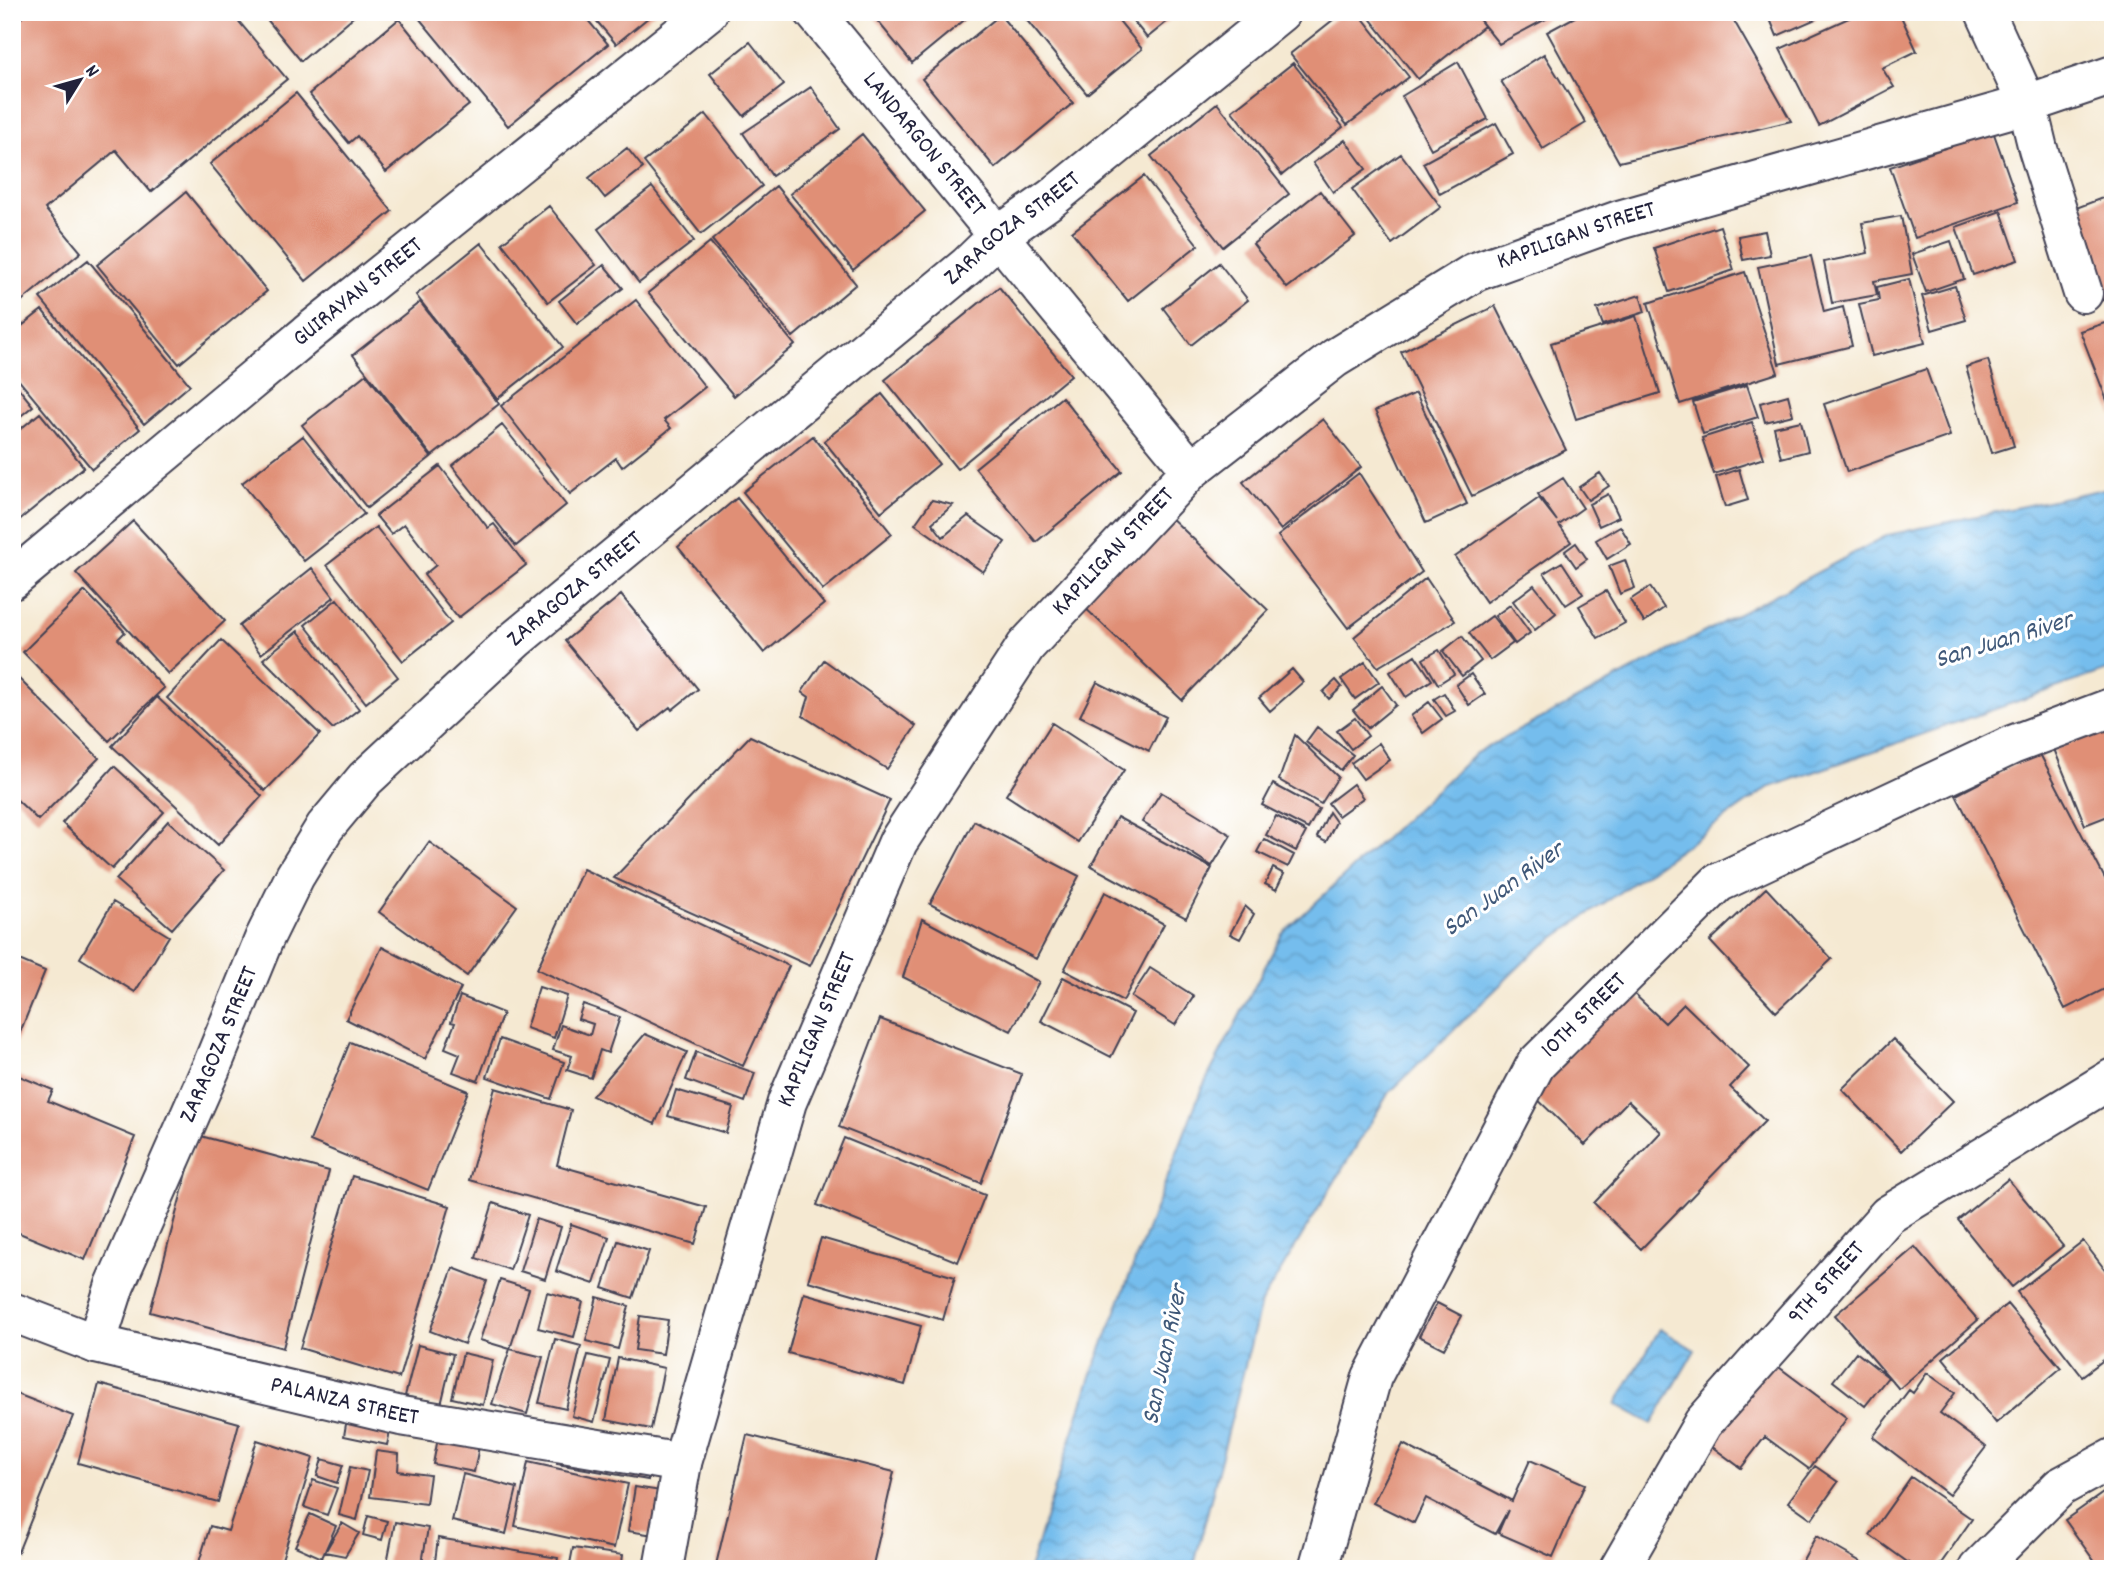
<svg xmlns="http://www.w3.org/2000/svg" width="2125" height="1581" font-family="Dekko,sans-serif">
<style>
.water{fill:url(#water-waves);stroke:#4c7094;stroke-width:2}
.building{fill:#e08f76}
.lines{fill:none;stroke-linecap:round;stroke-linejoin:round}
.minor-casing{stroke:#424052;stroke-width:42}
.minor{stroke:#fff;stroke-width:38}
.labels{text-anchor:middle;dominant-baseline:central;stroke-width:6;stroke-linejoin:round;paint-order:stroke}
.street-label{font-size:24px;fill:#22223b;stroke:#fff}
.water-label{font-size:26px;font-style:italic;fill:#3f5879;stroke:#fff}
</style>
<defs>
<pattern id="water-waves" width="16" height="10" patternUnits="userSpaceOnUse" patternTransform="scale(1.75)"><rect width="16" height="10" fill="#75bded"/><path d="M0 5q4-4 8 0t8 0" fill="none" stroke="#65a2cc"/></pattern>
</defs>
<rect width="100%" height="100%" fill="#fff"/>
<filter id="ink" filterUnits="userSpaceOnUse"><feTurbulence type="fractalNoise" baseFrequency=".0143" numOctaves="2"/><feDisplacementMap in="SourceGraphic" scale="14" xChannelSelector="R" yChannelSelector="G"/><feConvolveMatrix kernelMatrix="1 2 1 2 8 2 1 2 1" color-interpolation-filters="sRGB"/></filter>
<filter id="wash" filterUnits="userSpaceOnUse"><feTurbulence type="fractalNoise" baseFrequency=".00686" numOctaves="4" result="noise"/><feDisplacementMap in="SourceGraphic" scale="28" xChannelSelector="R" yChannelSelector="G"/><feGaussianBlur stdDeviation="1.57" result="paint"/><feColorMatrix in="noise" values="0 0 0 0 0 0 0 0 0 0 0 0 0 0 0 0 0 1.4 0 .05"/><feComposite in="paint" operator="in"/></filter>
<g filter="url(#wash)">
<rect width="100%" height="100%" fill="#f5e9d2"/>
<path class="water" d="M2113 487V668L1768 788 1533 953 1388 1094 1261 1303 1193 1569H1029L1092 1373 1201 1090 1282 934 1476 753 1888 535Z
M1660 1329 1695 1350 1652 1424 1616 1404Z"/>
<g id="blocks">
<path class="building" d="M28 12H231L287 79 151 192 116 150 45 209 81 252 12 309V26Z
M261 12H359L301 61Z
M414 12H581L608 44 508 126Z
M589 12H655L616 44Z
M870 12H974L912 63Z
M1020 12H1112L1142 49 1087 94Z
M1126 12H1179L1147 38Z
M1343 12H1358L1409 77 1347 125 1290 54Z
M1365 12H1559L1499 44 1478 18 1484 26 1418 79Z
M1584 12H1729L1791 121 1619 162 1547 32Z
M1767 12H1814L1816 19 1777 36Z
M1862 12H1899L1917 51 1882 68 1894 87 1819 126 1780 49Z
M1000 15 1073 103 995 168 922 79Z
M399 19 469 105 386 172 357 136 349 143 309 94Z
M750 42 784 85 744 116 710 74Z
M1544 54 1586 123 1543 149 1501 81Z
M1458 62 1488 119 1431 149 1402 96Z
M1293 63 1343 127 1282 175 1232 111Z
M811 87 840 129 772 176 743 133Z
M296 93 392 211 306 281 210 164Z
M1217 103 1289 194 1223 247 1151 156Z
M706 114 762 186 701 234 644 162Z
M1496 123 1513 154 1440 194 1423 163Z
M1993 131 2018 202 1915 238 1890 167Z
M862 134 925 211 853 270 790 194Z
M1345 140 1366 169 1333 192 1313 163Z
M627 148 643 168 605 198 589 178Z
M1401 154 1441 207 1392 244 1352 189Z
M1144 176 1198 245 1128 301 1072 232Z
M776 186 856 284 793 337 712 240Z
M652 187 694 241 639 283 598 229Z
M1320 191 1355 236 1287 288 1253 244Z
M186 192 267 291 179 364 97 265Z
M2113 194V297L2097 302 2063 213Z
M549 206 596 265 548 302 502 243Z
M2001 211 2018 260 1973 275 1956 227Z
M1901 216 1912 274 1874 281 1877 295 1832 303 1824 262 1868 253 1862 223Z
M1720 226 1734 270 1669 292 1654 248Z
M1765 231 1770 255 1743 260 1738 236Z
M1951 241 1964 279 1926 292 1912 254Z
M710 242 795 345 734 396 648 293Z
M481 243 563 347 497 399 416 295Z
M1811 256 1824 312 1843 307 1852 346 1779 364 1758 267Z
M88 260 190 385 144 424 40 298Z
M1219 263 1248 300 1191 345 1163 308Z
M604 265 623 288 577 324 559 301Z
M1745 272 1778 373 1680 404 1648 303Z
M1909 279 1925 343 1872 356 1859 304 1879 300 1877 287Z
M1955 286 1966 320 1932 330 1922 296Z
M999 287 1071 375 957 469 885 380Z
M1640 295 1645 312 1603 325 1597 309Z
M636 300 705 387 664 420 671 428 622 467 616 458 570 494 501 406Z
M420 302 499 404 432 456 353 355Z
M1495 306 1566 450 1472 496 1401 352Z
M42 310 140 429 92 469 12 372V334Z
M1636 316 1660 393 1576 419 1551 343Z
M2108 322 2113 334V416L2080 331Z
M1988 360 2014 446 1992 453 1966 367Z
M1926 369 1950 436 1847 472 1824 404Z
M366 374 431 457 367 508 302 425Z
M12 380 33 406 12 423Z
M1747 385 1758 417 1703 434 1693 402Z
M1416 393 1467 504 1426 523 1375 411Z
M882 394 939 464 881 512 824 441Z
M1788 395 1793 415 1765 422 1760 403Z
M1062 397 1122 471 1036 542 975 468Z
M40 413 84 467 12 526V436Z
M1323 419 1361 467 1281 530 1243 482Z
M1801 421 1808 451 1781 458 1774 427Z
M1752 422 1764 458 1714 474 1702 438Z
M502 425 566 505 516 546 452 466Z
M303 436 364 514 304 561 242 483Z
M813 436 892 534 823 590 743 492Z
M440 466 488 528 494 524 526 565 458 618 424 575 436 565 404 524 391 534 376 516Z
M1739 469 1748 500 1725 507 1716 477Z
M1359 473 1422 572 1348 628 1278 536Z
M1600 473 1609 486 1588 500 1579 487Z
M1563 478 1583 508 1559 525 1571 542 1486 602 1455 557 1539 498 1557 521 1538 494Z
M1608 494 1619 517 1599 526 1589 504Z
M737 498 824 604 764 653 678 547Z
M932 500 953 505 932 523 943 537 968 516 1005 542 983 572 915 524Z
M1166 513 1268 610 1182 700 1081 604Z
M133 521 225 621 168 674 76 573Z
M1620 526 1631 544 1607 559 1596 540Z
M376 527 451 623 403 661 327 565Z
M1576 543 1587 559 1576 567 1565 551Z
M1625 560 1635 588 1620 594 1609 566Z
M1562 562 1583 594 1566 605 1544 573Z
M312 568 334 597 261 654 239 626Z
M1426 578 1455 621 1378 667 1354 637Z
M1534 585 1556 613 1535 630 1513 601Z
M1650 587 1664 608 1644 622 1630 600Z
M85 591 125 632 118 639 164 688 109 741 23 652Z
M1606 591 1625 623 1598 638 1579 606Z
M621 595 698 689 672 710 670 707 639 731 565 641Z
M337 599 398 677 366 703 305 625Z
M1510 605 1530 633 1515 644 1495 616Z
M1492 616 1513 643 1490 660 1469 633Z
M298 631 359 709 333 729 263 659Z
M1462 636 1481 661 1462 676 1443 651Z
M221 640 320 734 265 791 167 698Z
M1439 650 1454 674 1438 684 1423 659Z
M1415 655 1432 680 1406 697 1390 672Z
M824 660 916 726 887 769 803 716 809 697 802 692Z
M1365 662 1379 682 1355 699 1341 679Z
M1292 669 1303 682 1270 711 1259 698Z
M12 672 99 758 38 820 12 795Z
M1471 674 1485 694 1469 705 1456 685Z
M1336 680 1342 687 1329 699 1323 692Z
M1097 682 1166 717 1149 751 1080 716Z
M1382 686 1396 705 1368 728 1353 710Z
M1444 693 1455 711 1446 716 1434 699Z
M157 697 262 796 218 845 112 746Z
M1429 702 1442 719 1423 733 1411 716Z
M1355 718 1368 736 1351 749 1337 731Z
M1052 723 1124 770 1078 842 1006 795Z
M2113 726V814L2085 825 2054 749Z
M1317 727 1353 755 1341 770 1306 742Z
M1295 735 1338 777 1321 804 1279 780Z
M750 736 890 800 810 966 614 878Z
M1379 743 1390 760 1363 779 1351 763Z
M2039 752 2113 894V985L2065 1009 1956 795Z
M114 766 164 812 112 869 62 823Z
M1273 784 1319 809 1308 829 1262 805Z
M1353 784 1363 798 1338 816 1328 803Z
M1161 792 1231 835 1212 866 1142 822Z
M1329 812 1336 822 1326 842 1317 837Z
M1276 816 1306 832 1296 851 1266 835Z
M1117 817 1212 868 1186 918 1091 866Z
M168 821 224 870 172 929 116 880Z
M974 821 1079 876 1036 959 930 904Z
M1264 839 1294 855 1288 867 1257 852Z
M429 842 517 906 467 976 379 912Z
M1273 868 1284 874 1276 890 1265 884Z
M583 869 789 966 743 1066 537 969Z
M1766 888 1832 959 1776 1012 1710 941Z
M1105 892 1164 924 1123 1001 1064 970Z
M113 902 169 936 135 992 80 958Z
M1245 906 1254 914 1240 939 1230 934Z
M922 919 1039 982 1011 1031 903 977Z
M382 947 461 988 425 1059 346 1019Z
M12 957 45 971 12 1052Z
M1150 968 1194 996 1175 1025 1131 997Z
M1063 977 1133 1013 1111 1057 1041 1021Z
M539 987 567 996 554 1038 526 1028Z
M1631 991 1665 1023 1684 1004 1749 1067 1730 1087 1765 1121 1641 1249 1594 1203 1661 1132 1628 1101 1585 1145 1532 1094Z
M460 996 503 1013 478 1081 453 1072 460 1054 445 1048 455 1023 451 1022Z
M583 1004 620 1017 608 1053 600 1050 591 1078 567 1070 572 1056 553 1050 561 1025 590 1035 593 1024 578 1019Z
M880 1019 1022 1074 981 1183 839 1127Z
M645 1034 687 1052 655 1124 592 1096Z
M500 1039 564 1062 551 1099 487 1077Z
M1893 1039 1953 1101 1901 1151 1842 1089Z
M350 1042 468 1091 428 1190 310 1141Z
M696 1052 755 1073 745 1102 686 1080Z
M12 1073 53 1090 48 1101 135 1137 85 1260 12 1230Z
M495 1088 571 1110 557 1165 706 1207 695 1244 469 1180Z
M676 1090 733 1107 726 1133 668 1116Z
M197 1135 329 1171 283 1348 150 1312Z
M844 1138 985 1195 958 1262 817 1205Z
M352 1176 450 1206 399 1378 300 1348Z
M2008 1179 2063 1246 2012 1287 1958 1220Z
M493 1203 528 1215 510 1270 476 1258Z
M536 1219 561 1227 545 1279 520 1271Z
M571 1224 609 1237 594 1284 556 1271Z
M821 1238 955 1277 943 1320 808 1281Z
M618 1241 649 1251 633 1298 603 1288Z
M2083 1241 2113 1280V1353L2082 1376 2017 1292Z
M1915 1247 1978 1320 1899 1389 1835 1315Z
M453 1268 487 1281 464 1344 430 1331Z
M500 1280 529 1289 510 1349 480 1340Z
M547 1292 583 1302 574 1337 538 1328Z
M804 1293 921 1326 905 1385 788 1353Z
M597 1297 629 1306 618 1349 586 1341Z
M1437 1303 1462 1316 1444 1349 1419 1336Z
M2007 1304 2061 1368 1996 1423 1943 1358Z
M640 1316 668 1320 663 1354 635 1350Z
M555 1339 581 1346 566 1409 539 1403Z
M418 1345 453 1354 441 1405 405 1396Z
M510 1349 543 1357 527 1414 492 1404Z
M1856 1352 1888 1377 1865 1406 1833 1381Z
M463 1353 493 1360 483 1405 452 1398Z
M588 1355 610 1360 594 1422 572 1416Z
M618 1358 664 1368 651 1429 606 1420Z
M1768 1359 1847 1418 1809 1469 1765 1437 1741 1468 1707 1443Z
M1927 1373 1955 1393 1940 1413 1986 1447 1949 1495 1873 1437 1909 1390 1913 1393Z
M99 1384 239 1423 218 1502 78 1463Z
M12 1392 73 1416 18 1552 12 1549Z
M347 1418 391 1427 387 1445 344 1436Z
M439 1433 480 1441 474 1472 433 1464Z
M747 1435 894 1472 872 1569H715Z
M257 1440 313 1458 279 1569H197L210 1526 228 1531Z
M1403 1444 1512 1501 1530 1460 1585 1484 1553 1557 1498 1533 1508 1510 1495 1534 1426 1498 1414 1523 1373 1503Z
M376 1451 399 1454 398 1471 430 1475 426 1504 370 1497Z
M560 1451 650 1467 648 1480 557 1464Z
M322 1459 343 1465 337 1483 317 1476Z
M528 1462 628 1484 614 1548 515 1526Z
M1815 1466 1838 1482 1812 1519 1788 1502Z
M350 1467 368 1471 357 1520 339 1515Z
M463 1474 517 1488 506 1534 452 1521Z
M1911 1477 1972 1519 1937 1569H1917L1870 1535Z
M313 1480 337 1488 327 1515 304 1507Z
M2113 1486V1569H2100L2065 1520Z
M635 1487 661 1491 654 1535 628 1531Z
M310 1514 336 1526 322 1558 295 1546Z
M368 1516 387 1521 382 1540 363 1535Z
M395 1522 428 1528 421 1569 387 1563Z
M342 1523 359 1533 345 1556 325 1552Z
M1816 1536 1873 1569H1798Z
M438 1538 558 1558 556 1569H434Z
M573 1548 623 1555 621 1569H569Z"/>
</g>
</g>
<g filter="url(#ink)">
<use href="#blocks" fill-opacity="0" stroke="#424052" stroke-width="2"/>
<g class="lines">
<defs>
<g id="minor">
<path id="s1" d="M814 12 1191 470"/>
<path d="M1985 12 2027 104 2038 149 2083 293"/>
<path id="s2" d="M12 580 312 330 708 12"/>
<path id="s3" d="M12 1312 96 1344 401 1416 682 1463"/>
<path id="s4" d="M96 1344 115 1285 211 1068 264 939 295 876 325 827 365 779 516 639 967 266 998 236 1052 198 1281 12"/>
<path id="s5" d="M663 1569 682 1463 787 1102 898 842 1026 646 1191 470 1335 358 1475 272 1619 220 2027 104 2113 75"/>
<path id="s6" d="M1318 1569 1372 1377 1536 1064 1718 883 2012 745 2113 707"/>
<path id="s7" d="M1619 1569 1703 1423 1888 1215 2113 1078"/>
<path d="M1978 1569 2060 1487 2113 1458"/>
</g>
</defs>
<use href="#minor" class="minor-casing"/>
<use href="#minor" class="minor"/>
</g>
</g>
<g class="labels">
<g class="street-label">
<text stroke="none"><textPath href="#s1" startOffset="172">LANDARGON STREET</textPath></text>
<text stroke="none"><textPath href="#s4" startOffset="1479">ZARAGOZA STREET</textPath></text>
<text stroke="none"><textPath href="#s5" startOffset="1696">KAPILIGAN STREET</textPath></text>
<text stroke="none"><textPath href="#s2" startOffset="450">GUIRAYAN STREET</textPath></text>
<text stroke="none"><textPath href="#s5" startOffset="1129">KAPILIGAN STREET</textPath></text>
<text stroke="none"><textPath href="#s4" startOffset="912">ZARAGOZA STREET</textPath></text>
<text stroke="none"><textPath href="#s6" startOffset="621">10TH STREET</textPath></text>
<text stroke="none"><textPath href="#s5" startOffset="562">KAPILIGAN STREET</textPath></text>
<text stroke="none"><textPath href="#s4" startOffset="324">ZARAGOZA STREET</textPath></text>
<text stroke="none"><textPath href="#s7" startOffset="355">9TH STREET</textPath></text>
<text stroke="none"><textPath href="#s3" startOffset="345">PALANZA STREET</textPath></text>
</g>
<g class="water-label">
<text transform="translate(2004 641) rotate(-17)">San Juan River</text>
<text transform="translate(1504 890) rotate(-36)">San Juan River</text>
<text transform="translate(1166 1355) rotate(-78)">San Juan River</text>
</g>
</g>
<rect width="2125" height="1581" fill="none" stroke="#fff" stroke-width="42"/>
<g transform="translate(80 80) rotate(53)" stroke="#ffffff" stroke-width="5" paint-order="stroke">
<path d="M0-5L12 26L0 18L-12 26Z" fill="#22223b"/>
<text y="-10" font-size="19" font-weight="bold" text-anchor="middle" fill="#22223b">N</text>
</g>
</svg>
